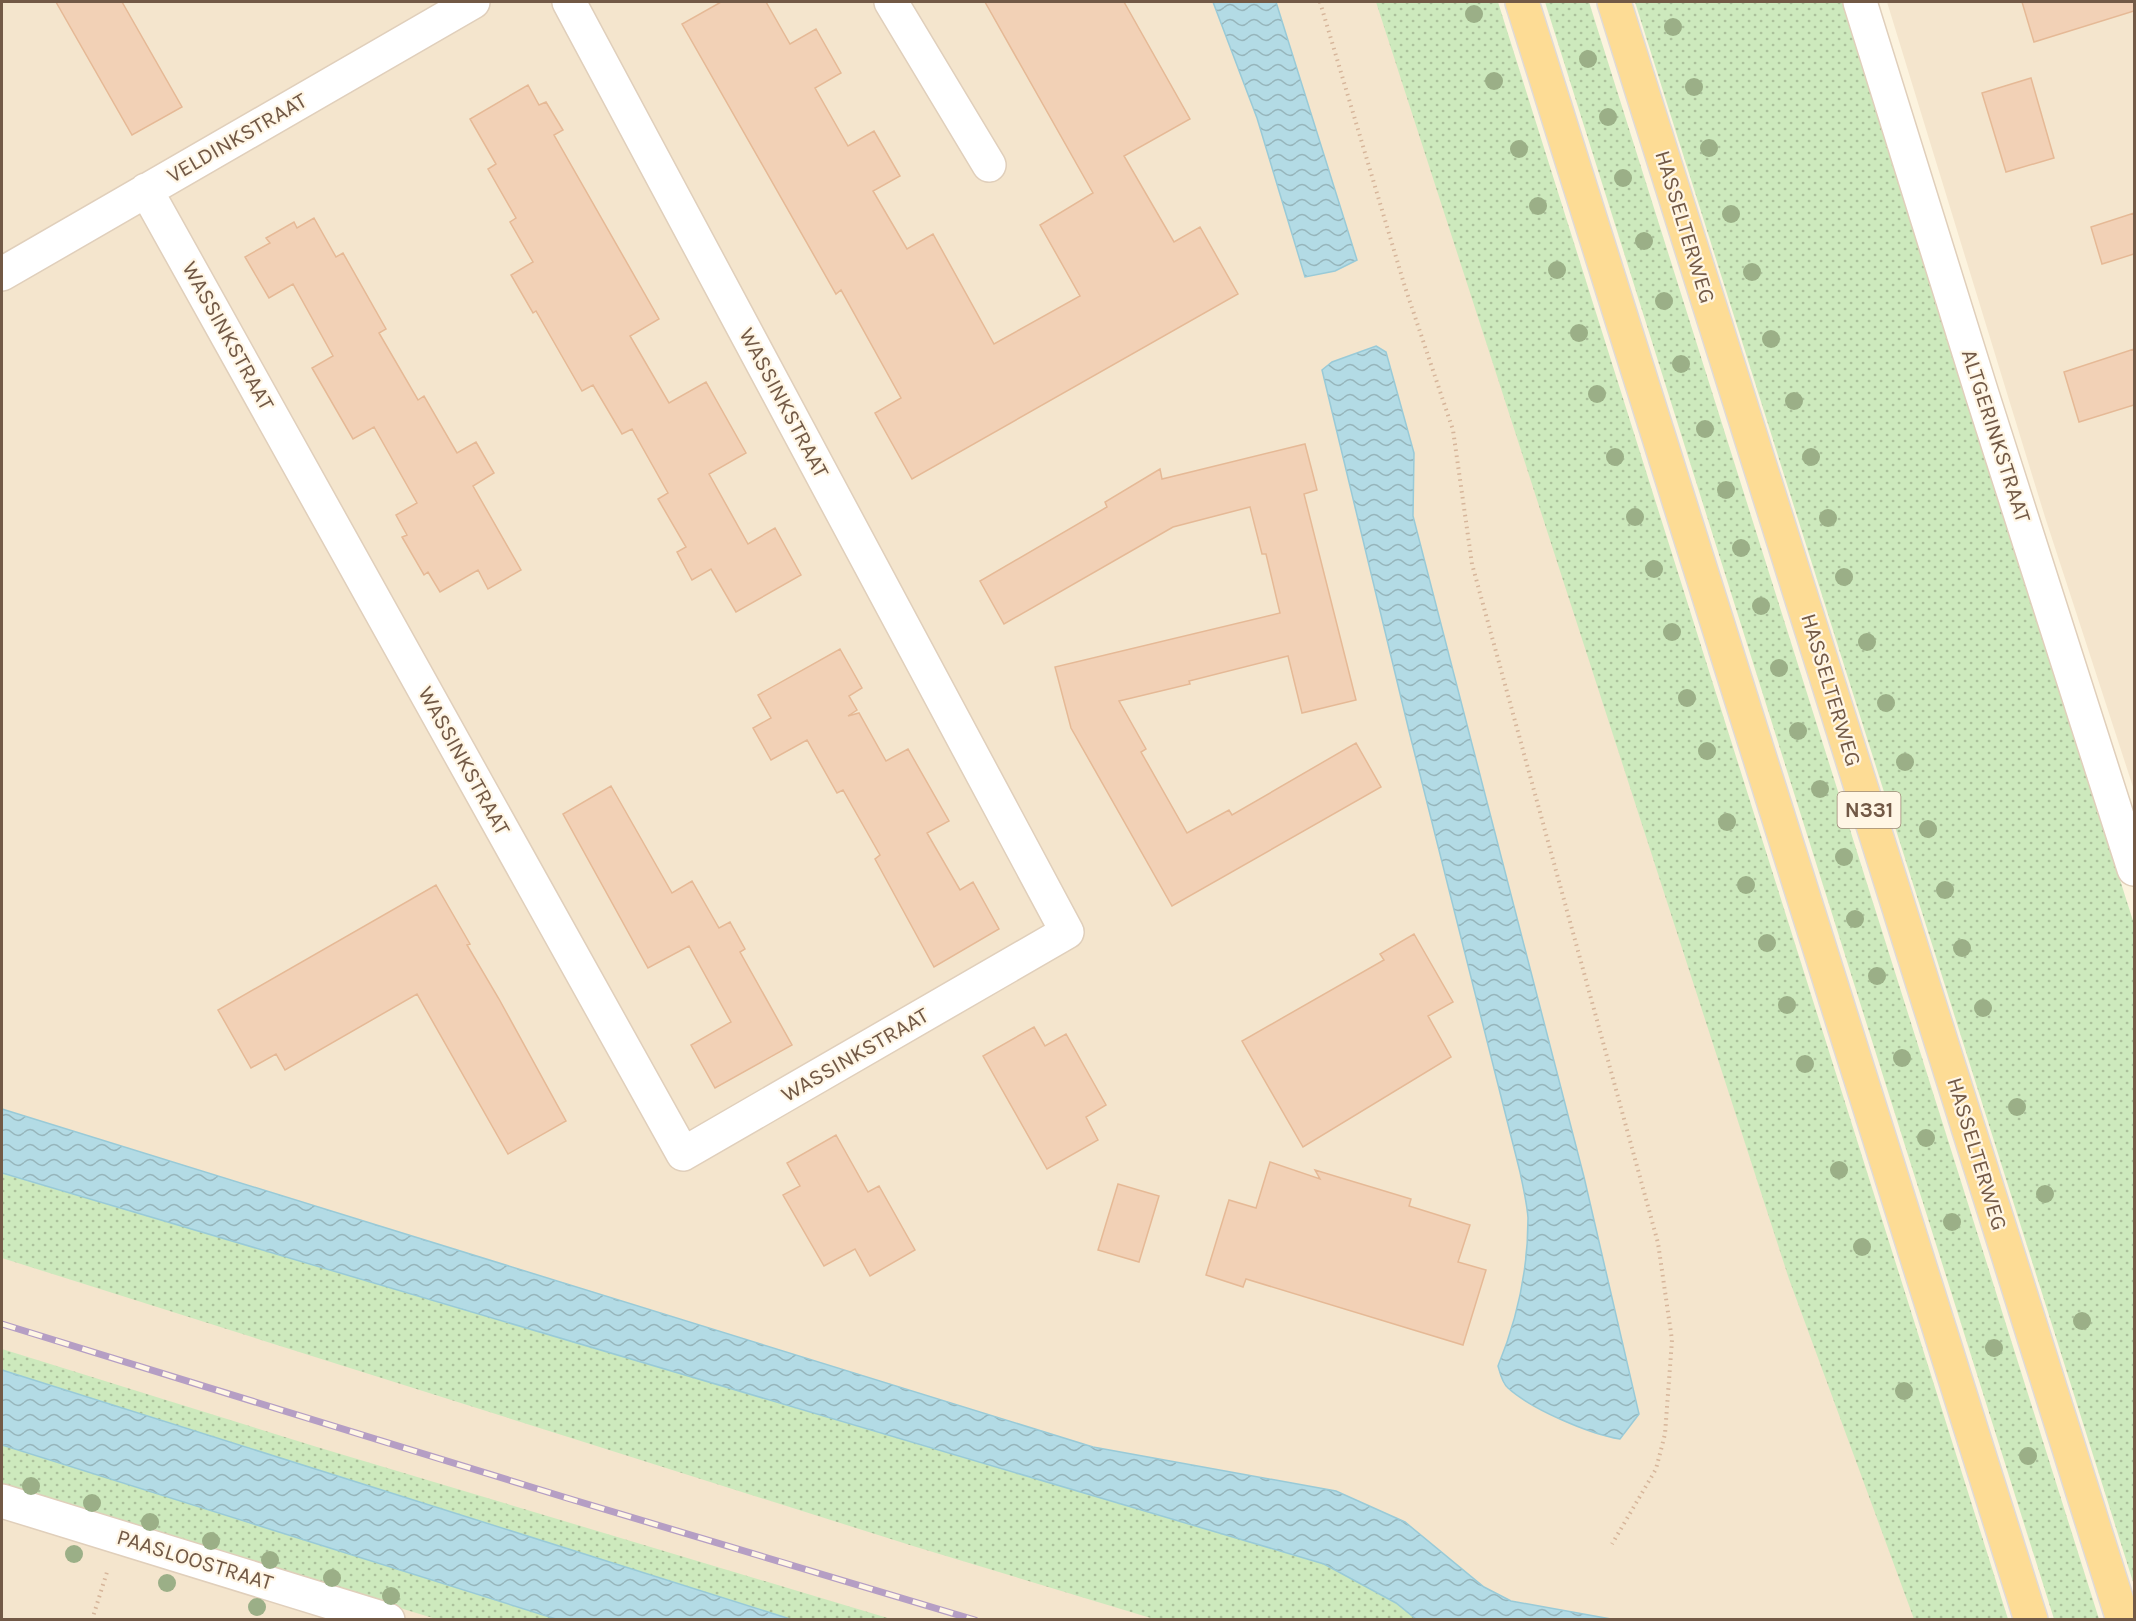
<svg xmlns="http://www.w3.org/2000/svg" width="2136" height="1621" font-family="Karla,sans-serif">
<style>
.residential{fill:#f4e5cd}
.grass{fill:url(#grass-dots)}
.water{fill:url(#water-waves);stroke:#99cad7;stroke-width:1.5}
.building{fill:#f2d1b6;stroke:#e5b996;stroke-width:1.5}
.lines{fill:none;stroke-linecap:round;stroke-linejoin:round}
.minor-casing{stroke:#e0cfbb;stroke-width:36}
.primary-casing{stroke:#e0dad6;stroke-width:36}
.path{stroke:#d6b59a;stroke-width:4;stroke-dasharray:1.5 4.5;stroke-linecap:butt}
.minor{stroke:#fff;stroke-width:33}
.primary{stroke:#fddc95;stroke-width:33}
.rail-casing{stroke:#b59ec4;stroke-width:7}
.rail{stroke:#fff6e5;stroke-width:4.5;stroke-dasharray:14;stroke-linecap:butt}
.tree{fill:#9baf87}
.labels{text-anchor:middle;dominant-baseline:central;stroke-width:4.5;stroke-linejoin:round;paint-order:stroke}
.shield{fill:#fff6e5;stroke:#9c8876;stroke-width:1.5}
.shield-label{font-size:21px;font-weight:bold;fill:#725946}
.street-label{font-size:22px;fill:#725946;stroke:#fff6e5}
</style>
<defs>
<pattern id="grass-dots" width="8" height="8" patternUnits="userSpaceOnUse" patternTransform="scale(1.5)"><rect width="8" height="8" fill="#cde9bd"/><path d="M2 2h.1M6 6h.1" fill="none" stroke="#abc09b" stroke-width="1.8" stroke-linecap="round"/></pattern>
<pattern id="water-waves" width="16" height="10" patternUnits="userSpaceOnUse" patternTransform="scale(1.5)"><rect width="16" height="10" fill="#b3dbe5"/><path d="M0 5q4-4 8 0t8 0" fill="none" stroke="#96b5bb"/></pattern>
</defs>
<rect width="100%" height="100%" fill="#fcf3de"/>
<path class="residential" d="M2 2H1424L1938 1619 2 1620Z
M1887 2H2134V790L2045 517Z"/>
<path class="grass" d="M1376 2H1498L2008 1619H1914L1789 1279Z
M1545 2H1589L2099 1619H2054Z
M1635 2H1842L2134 924V1585Z
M2 1173 1324 1564 1396 1603 1416 1619H1154L913 1546 2 1258Z
M2 1349 317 1447 891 1619H790L2 1370Z
M2 1445 556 1619H436L31 1495 2 1485Z"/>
<path class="water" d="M1213 2H1276L1357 260 1335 271 1305 277 1257 118Z
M1376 346 1386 352 1414 453 1413 516 1584 1177 1639 1414 1620 1439C1589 1434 1531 1409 1508 1388 1502 1383 1500 1373 1498 1366 1517 1320 1528 1268 1528 1218 1527 1203 1523 1187 1520 1172L1409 731 1322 370 1332 362Z
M2 1109 1093 1447 1336 1491 1405 1522 1484 1587 1511 1601 1611 1619H1416L1396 1603 1324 1564 2 1173Z
M2 1370 790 1619H556L2 1445Z"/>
<path class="building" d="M56 2H122L182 107 132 135Z
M721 2H766L790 44 816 29 841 73 815 88 848 146 874 131 900 176 873 191 907 249 933 234 994 344 1080 296 1040 225 1093 193 985 2H1124L1190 119 1124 156 1174 242 1200 227 1238 294 912 479 875 413 901 398 841 290 836 294 682 24Z
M2022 2H2134V11L2034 42Z
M2031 78 2054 158 2006 172 1982 93Z
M528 85 539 105 546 102 563 130 554 135 659 319 630 336 669 403 706 382 746 453 709 474 748 544 775 528 801 575 736 612 711 569 692 580 677 552 686 547 658 499 668 493 632 429 622 434 593 385 582 391 536 311 533 313 511 275 533 262 510 222 516 218 488 169 496 164 470 119Z
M2134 213V254L2102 264 2091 227Z
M314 218 336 257 343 253 386 329 379 333 418 400 424 396 457 453 476 442 494 473 473 486 521 570 488 589 478 570 440 592 428 572 424 575 402 537 407 535 396 515 417 503 374 427 353 439 312 368 333 356 293 284 269 298 245 257 270 243 266 238 294 222 297 228Z
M2134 349V405L2079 422 2064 372Z
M1305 444 1317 490 1304 494 1356 700 1302 713 1288 656 1189 681 1190 684 1119 701 1146 749 1141 752 1187 833 1229 810 1232 815 1356 743 1381 787 1172 906 1071 728 1055 667 1280 613 1266 554H1262L1250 507 1173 527 1004 624 980 581 1107 507 1105 502 1160 469 1162 479Z
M840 649 862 688 849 696 857 710 848 716 859 713 886 761 908 749 949 821 927 833 960 890 973 882 999 929 934 967 875 859 880 855 843 790 837 793 807 740 771 760 753 728 771 718 758 695Z
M611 786 672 893 692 881 719 928 730 922 745 949 740 952 792 1045 715 1088 691 1045 731 1022 689 946 648 968 563 814Z
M436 885 470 944 467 945 499 999 566 1121 508 1154 417 994 285 1070 276 1054 251 1068 218 1010Z
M1414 934 1453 1002 1428 1016 1451 1057 1303 1147 1242 1041 1384 960 1380 954Z
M1034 1027 1045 1046 1066 1034 1106 1105 1086 1117 1098 1140 1047 1169 983 1056Z
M836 1135 868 1192 879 1186 915 1250 870 1276 855 1249 824 1266 783 1195 800 1186 787 1163Z
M1270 1162 1320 1179 1315 1170 1411 1199 1409 1206 1470 1225 1458 1262 1486 1270 1463 1345 1246 1279 1243 1287 1206 1275 1229 1200 1256 1208Z
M1118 1184 1159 1196 1139 1262 1098 1250Z"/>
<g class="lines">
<defs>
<path id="minor" d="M891 2 989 165
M1860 2 1982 394 2134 869
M146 190 683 1154 1067 932 569 2
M2 274 473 2
M2 1501 388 1620"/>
<path id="primary" d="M1522 2 2031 1620
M1614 2 2123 1620"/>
</defs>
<use href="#minor" class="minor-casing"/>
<use href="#primary" class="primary-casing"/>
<path class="path" d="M1320 2 1405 287 1453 430 1472 564 1658 1243 1672 1340 1665 1434 1656 1469 1612 1544
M92 1620 107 1572"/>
<use href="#minor" class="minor"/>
<use href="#primary" class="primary"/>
<defs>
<path id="rail" d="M2 1324 567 1498 975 1620"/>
</defs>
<use href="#rail" class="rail-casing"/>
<use href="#rail" class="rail"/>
</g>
<g class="tree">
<circle cx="1474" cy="14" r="9"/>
<circle cx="1673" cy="27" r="9"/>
<circle cx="1588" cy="59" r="9"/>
<circle cx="1494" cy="81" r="9"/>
<circle cx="1694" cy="87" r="9"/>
<circle cx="1608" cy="117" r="9"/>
<circle cx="1709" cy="148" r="9"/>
<circle cx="1519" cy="149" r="9"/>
<circle cx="1623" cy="178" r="9"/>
<circle cx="1538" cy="206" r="9"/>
<circle cx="1731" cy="214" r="9"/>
<circle cx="1644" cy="241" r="9"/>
<circle cx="1557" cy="270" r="9"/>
<circle cx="1752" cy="272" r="9"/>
<circle cx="1664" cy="301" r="9"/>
<circle cx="1579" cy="333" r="9"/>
<circle cx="1771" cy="339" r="9"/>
<circle cx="1681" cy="364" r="9"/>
<circle cx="1597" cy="394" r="9"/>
<circle cx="1794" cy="401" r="9"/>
<circle cx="1705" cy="429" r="9"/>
<circle cx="1615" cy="457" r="9"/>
<circle cx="1811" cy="457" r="9"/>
<circle cx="1726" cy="490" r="9"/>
<circle cx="1635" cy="517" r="9"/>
<circle cx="1828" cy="518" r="9"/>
<circle cx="1741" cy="548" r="9"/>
<circle cx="1654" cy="569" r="9"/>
<circle cx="1844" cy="577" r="9"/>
<circle cx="1761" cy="606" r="9"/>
<circle cx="1672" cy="632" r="9"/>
<circle cx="1867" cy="642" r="9"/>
<circle cx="1779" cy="668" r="9"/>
<circle cx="1687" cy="698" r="9"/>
<circle cx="1886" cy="703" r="9"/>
<circle cx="1798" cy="731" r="9"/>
<circle cx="1707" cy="751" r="9"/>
<circle cx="1905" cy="762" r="9"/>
<circle cx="1820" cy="789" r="9"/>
<circle cx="1727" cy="822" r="9"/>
<circle cx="1928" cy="829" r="9"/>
<circle cx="1844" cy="857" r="9"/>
<circle cx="1746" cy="885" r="9"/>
<circle cx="1945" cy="890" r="9"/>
<circle cx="1855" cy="919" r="9"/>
<circle cx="1767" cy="943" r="9"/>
<circle cx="1962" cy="948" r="9"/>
<circle cx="1877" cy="976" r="9"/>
<circle cx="1787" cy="1005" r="9"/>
<circle cx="1983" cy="1008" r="9"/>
<circle cx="1902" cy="1058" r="9"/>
<circle cx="1805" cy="1064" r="9"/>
<circle cx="2017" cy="1107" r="9"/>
<circle cx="1926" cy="1138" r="9"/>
<circle cx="1839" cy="1170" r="9"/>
<circle cx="2045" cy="1194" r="9"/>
<circle cx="1952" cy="1222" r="9"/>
<circle cx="1862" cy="1247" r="9"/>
<circle cx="2082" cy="1321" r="9"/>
<circle cx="1994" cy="1348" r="9"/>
<circle cx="1904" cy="1391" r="9"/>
<circle cx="2028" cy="1456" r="9"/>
<circle cx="31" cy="1486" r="9"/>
<circle cx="92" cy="1503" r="9"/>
<circle cx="150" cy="1522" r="9"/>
<circle cx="211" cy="1541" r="9"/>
<circle cx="74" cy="1554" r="9"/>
<circle cx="270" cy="1560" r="9"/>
<circle cx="332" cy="1578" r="9"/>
<circle cx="167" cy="1583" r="9"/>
<circle cx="391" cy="1596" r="9"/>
<circle cx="257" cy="1607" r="9"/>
</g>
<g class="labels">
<rect class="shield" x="1837.5" y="792" width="63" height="36" rx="4.5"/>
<g class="shield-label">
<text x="1869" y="810">N331</text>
</g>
<g class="street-label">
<text transform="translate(237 138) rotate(-30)">VELDINKSTRAAT</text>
<text transform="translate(1685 227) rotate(73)">HASSELTERWEG</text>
<text transform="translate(228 336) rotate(61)">WASSINKSTRAAT</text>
<text transform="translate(784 403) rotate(62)">WASSINKSTRAAT</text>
<text transform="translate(1996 436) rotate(72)">ALTGERINKSTRAAT</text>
<text transform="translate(1831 690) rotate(73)">HASSELTERWEG</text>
<text transform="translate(464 761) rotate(61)">WASSINKSTRAAT</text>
<text transform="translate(855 1055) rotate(-30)">WASSINKSTRAAT</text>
<text transform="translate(1977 1154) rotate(73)">HASSELTERWEG</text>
<text transform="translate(195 1560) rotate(17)">PAASLOOSTRAAT</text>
</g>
</g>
<rect width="2136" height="1621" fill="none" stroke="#725946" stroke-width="6"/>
</svg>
